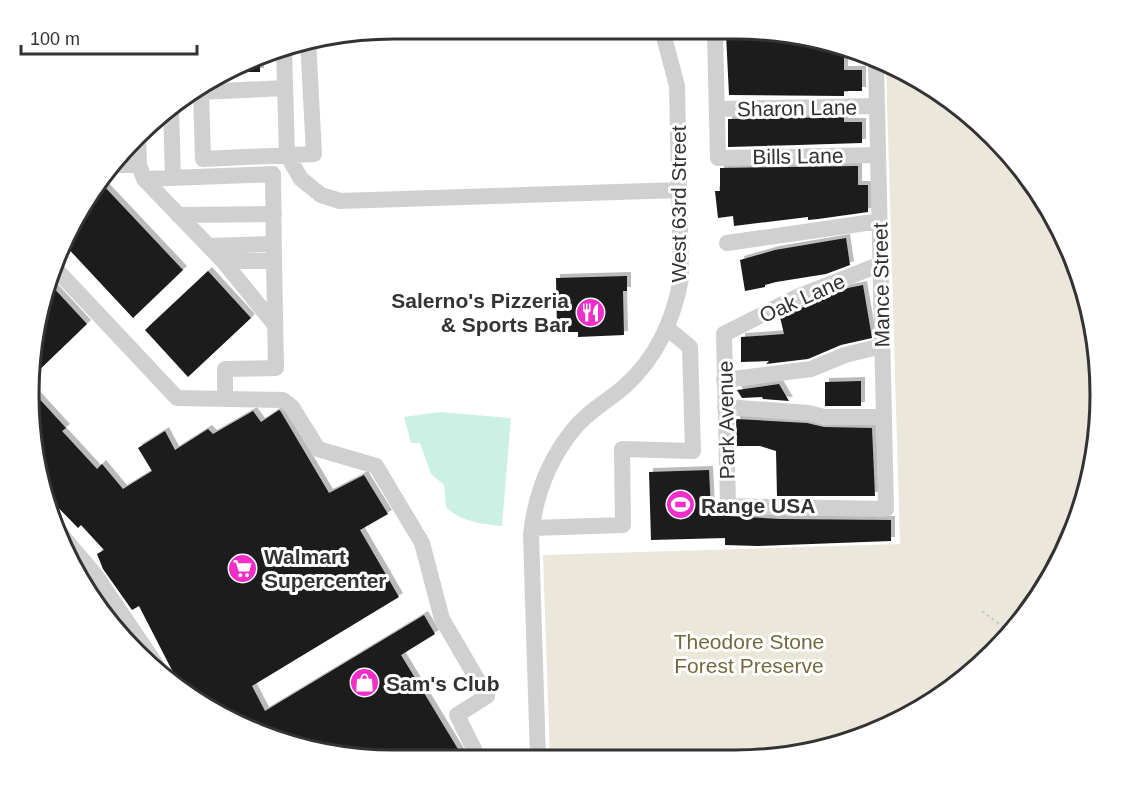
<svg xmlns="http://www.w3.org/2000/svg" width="1129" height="789" font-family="Helvetica,sans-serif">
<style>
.green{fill:#ebe7da}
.water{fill:#cdf0e5}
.building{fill:#1a1a1a;filter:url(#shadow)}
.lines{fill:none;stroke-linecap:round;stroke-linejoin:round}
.path{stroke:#cacaca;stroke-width:2;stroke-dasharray:3 3;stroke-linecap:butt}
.minor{stroke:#d0d0d0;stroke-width:16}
.labels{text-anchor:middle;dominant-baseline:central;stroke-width:6;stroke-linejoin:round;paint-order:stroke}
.street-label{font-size:21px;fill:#333;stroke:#fff}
.poi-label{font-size:21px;font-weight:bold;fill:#333;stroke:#fff;text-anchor:start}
.park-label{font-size:21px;fill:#73693c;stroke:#fff}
.rim{fill:none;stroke:#333;stroke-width:3}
</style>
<defs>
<filter id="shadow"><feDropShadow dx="4" dy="-4" stdDeviation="0" flood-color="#0004"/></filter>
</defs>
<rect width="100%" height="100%" fill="#fff"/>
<path class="green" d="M886 66 917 77 1009 153 1081 277 1100 418 1063 556 976 669 896 723 783 757 550 759 543 555 900 544Z"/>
<path class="water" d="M440 412 511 418 502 526C482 524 461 522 446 507L444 485 431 474 420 443H411L404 417Z"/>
<path class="building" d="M726 34 806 36 844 50V70H862V91H844V96L729 95Z
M260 59V72H231Z
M844 117V122H862V143L728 147V119Z
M858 166V185H868V212L818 219 808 220V217L734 226 733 216 718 218 715 191H720V168Z
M101 183 183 270 133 318 63 243Z
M846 238 850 265 826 274 776 282 765 285V287L745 291 740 260 775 250Z
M208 271 251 318 188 377 145 330Z
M627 276V291H623L624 335 578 337V332H557L556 278Z
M49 283 87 324 33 376 32 347Z
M863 285 872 338 841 345 808 359 766 364 769 361 741 362V337L784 334 780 317 848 288Z
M861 381V406H825V382Z
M779 384 789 401 763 399 762 397 742 398 737 390Z
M33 392 66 428 62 431 97 469 102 464 123 489 152 471 138 448 165 431 175 450 208 429 213 434 253 411 261 422 279 410 281 412 329 493 364 475 388 514 360 530 399 597 252 686 265 711 424 615 435 634 401 655 464 759 371 760 233 723 177 680 139 606 132 610 103 569 97 554 104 550 81 525 78 528 45 494 35 466Z
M736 419 807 423 824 427 872 428 875 496H777L776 451 760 446H737Z
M709 470 711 511H719L728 516 781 519 891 520V541L758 546 725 545V538L651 540 649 472Z"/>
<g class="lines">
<path class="path" d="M982 611 1007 630"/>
<path class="minor" d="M397 29H451
M715 34 718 158 878 155
M284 48 287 155 301 179 321 195 340 201 680 190
M876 62 886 509 728 506 724 334 797 297 881 264
M285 88 201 92 203 159 314 154 308 40
M171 108 173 178
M717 109 877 106
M138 137 139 165
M112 165H139L144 179 223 261H274L276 368 225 369V399
M144 179 273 174 274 261
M178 215 274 214
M727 243 880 221
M208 246 274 244
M223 261 275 325
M53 266 177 398 283 400 292 407 318 449 376 466 422 543 442 619 487 696 457 715 479 759
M724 380 811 369 845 355 882 346
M725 407 809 413 824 417H884
M532 528 623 525 622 449 693 451 690 347 667 328
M58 531 96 576 155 663
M538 759 531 535C535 496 548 461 573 430 587 412 608 401 625 386 656 358 674 319 681 278L677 86 663 33"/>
</g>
<defs>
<symbol id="restaurant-disc" viewBox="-11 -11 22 22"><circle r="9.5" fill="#f12ec8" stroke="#fff"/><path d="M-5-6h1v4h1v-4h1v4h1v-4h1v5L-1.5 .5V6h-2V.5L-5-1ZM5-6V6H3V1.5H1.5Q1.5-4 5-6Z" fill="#fff"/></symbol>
<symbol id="stadium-disc" viewBox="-11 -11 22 22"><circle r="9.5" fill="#f12ec8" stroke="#fff"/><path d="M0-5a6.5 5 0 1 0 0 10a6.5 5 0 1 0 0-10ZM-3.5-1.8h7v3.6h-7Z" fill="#fff"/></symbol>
<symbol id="supermarket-disc" viewBox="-11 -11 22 22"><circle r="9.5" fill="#f12ec8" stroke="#fff"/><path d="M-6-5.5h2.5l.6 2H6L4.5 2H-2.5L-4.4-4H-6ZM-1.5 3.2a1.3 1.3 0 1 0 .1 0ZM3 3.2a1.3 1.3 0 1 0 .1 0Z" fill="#fff"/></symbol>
<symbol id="shop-disc" viewBox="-11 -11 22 22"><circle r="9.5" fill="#f12ec8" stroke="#fff"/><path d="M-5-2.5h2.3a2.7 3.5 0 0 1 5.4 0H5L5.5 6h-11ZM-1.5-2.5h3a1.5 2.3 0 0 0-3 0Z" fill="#fff"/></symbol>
</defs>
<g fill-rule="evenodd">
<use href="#restaurant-disc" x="574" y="296" width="33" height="33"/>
<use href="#stadium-disc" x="664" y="488" width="33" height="33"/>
<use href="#supermarket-disc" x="226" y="552" width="33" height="33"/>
<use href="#shop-disc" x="348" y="666" width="33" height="33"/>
</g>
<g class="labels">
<g class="street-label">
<text transform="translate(797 108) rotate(-1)">Sharon Lane</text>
<text transform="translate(798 156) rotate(-1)">Bills Lane</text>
<text transform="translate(678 204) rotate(-90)">West 63rd Street</text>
<text transform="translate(881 285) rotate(-91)">Mance Street</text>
<text transform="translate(802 298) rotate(-24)">Oak Lane</text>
<text transform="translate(726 420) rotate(-91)">Park Avenue</text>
</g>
<g class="poi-label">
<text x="569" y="300" text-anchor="end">Salerno's Pizzeria<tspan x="569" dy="24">&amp; Sports Bar</tspan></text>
<text x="701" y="505">Range USA</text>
<text x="264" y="556">Walmart<tspan x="264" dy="24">Supercenter</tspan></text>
<text x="386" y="683">Sam's Club</text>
</g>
<g class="park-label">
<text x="749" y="641">Theodore Stone<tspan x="749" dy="24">Forest Preserve</tspan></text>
</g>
</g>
<path d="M0 0H1129V789H0ZM394 39H735A355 355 0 0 1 1090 394V395A355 355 0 0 1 735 750H394A355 355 0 0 1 39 395V394A355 355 0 0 1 394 39Z" fill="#fff" fill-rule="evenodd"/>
<path class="rim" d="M394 39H735A355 355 0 0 1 1090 394V395A355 355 0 0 1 735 750H394A355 355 0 0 1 39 395V394A355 355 0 0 1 394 39Z"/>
<path d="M21 45v9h176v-9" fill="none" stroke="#333333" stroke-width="3"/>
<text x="30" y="45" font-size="18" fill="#333333" stroke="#ffffff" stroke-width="4.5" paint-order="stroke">100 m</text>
</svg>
